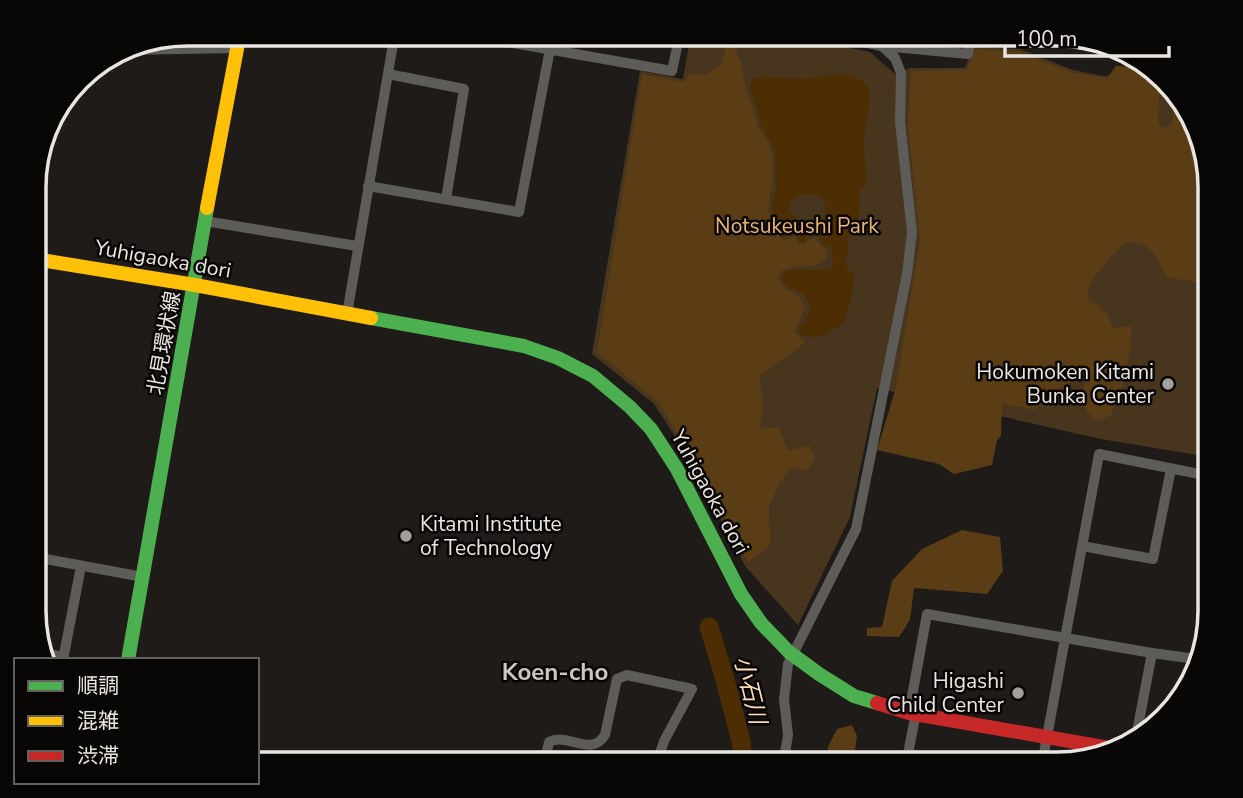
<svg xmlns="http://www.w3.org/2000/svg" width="1243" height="798" font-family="'Nunito Sans','Noto Sans JP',sans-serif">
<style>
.green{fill:#48351e}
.forest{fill:#5b3d15}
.water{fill:#4d2d02;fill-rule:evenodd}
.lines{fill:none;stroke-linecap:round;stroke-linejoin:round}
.river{stroke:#4d2d02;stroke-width:19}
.street{stroke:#5e5c59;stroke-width:10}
.fast{stroke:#4caf50;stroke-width:14}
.slow{stroke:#ffc107;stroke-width:14}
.jam{stroke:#c62828;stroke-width:14}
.poi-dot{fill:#a29e9b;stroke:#080604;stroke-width:2.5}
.labels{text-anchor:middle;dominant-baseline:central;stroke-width:5;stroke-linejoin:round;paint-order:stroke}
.park-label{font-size:21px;fill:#eeb472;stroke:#080604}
.street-label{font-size:21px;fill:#e9e5e1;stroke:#080604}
.poi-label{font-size:21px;fill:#e9e5e1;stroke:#080604;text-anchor:end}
.water-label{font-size:23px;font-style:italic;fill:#fddab3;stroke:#080604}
.quarter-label{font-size:24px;font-weight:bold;fill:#cfc7be;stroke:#080604}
.rim{fill:none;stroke:#e9e5e1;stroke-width:3.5}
</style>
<rect width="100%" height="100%" fill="#1e1b18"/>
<path class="green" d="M691 33H774L870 52 895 74 910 68H965L973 47 1020 49 1073 70 1103 76 1155 74 1189 110 1209 176V457L1101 439 877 388 850 517 798 625 745 566 687 455 654 404 592 354 640 71 683 79Z"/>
<path class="forest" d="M730 33H741L736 52 741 63 745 86 753 108 758 127 769 142 772 155 773 179 769 202 770 221 778 234 783 240 795 237 798 244H804L814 238 826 250V259C814 271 794 262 780 272L779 279 784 288 800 297 805 309 794 332 806 342 760 376 763 409 759 429 779 427 788 451 809 445 815 457 808 470 791 467 779 484 769 507 770 545 748 562 691 454 657 401 597 352 642 74 683 82 691 74 706 75 721 65Z
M975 49 1019 52 1073 73 1107 78 1116 66 1149 67 1160 79 1158 121 1161 128 1171 125 1177 97 1189 110 1209 176V284L1166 277 1155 255 1142 243 1129 242 1118 249 1094 277 1088 290 1089 300C1104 307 1107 313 1113 328L1132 326C1129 358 1126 388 1110 416L1095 421 1081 403 1086 375 1073 380 1034 410 1002 403 1001 436 997 440 992 465 954 474 939 464 877 450 896 387 920 240 908 126 911 71 967 70Z
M962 530 1000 537 1003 571 987 594 914 588 910 620 899 637 867 636V628L882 627 892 581 922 549Z
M852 725 857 736 853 765H826L828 747 837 729Z"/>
<path class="water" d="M834 75C890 74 863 112 864 144 864 159 867 171 865 188H862L860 191 858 231 852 237 846 239 849 247 845 261 847 269 855 275 850 303 843 323C827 333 820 342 801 334L799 329 811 312C807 284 790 295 781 278L787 270C801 269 822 271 833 268L832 248 825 246 817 235 808 236 804 243 800 242 799 238 795 233H791L785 237C774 227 770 211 774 197 776 188 776 195 776 186 777 175 776 164 775 153 773 142 767 138 763 129 759 121 759 116 757 108 755 99 749 92 750 82L756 77 802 79ZM806 193 822 197C827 207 827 214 821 223 806 226 797 223 789 210 791 199 795 196 806 193Z"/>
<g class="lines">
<path class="river" d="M709 627 724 676 741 741 744 765"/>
<path class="street" d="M342 33 380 39 393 44
M456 33 672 71 680 33
M821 33 882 46 968 54 971 33
M120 50 237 48
M388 74 464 89 446 199
M368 186 519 212 550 49
M205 221 357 246
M347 314 393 44 412 33
M1082 546 1153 559 1171 469
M35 557 143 577
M43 653 63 657
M63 660 81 566
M909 713 927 614 1152 653 1196 659
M1135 742 1152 653
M906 764 916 713
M1042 764 1099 454 1209 476
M544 765 549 742C568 732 591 758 605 735L617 679 627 675 692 689 664 741 656 765
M783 765 788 735 784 699 788 664 856 529 907 274 912 232 900 122 901 73 895 58 882 46"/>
<path class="fast" d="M371 318 524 346 558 358 593 376 630 407 651 429 677 469 741 594 761 623 789 652 819 674 854 696 877 703
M128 660 207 208"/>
<path class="slow" d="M207 208 240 33
M35 259 195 285 371 318"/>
<path class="jam" d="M877 703 909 713 1115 749"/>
</g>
<g class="poi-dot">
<circle cx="1168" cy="384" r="7"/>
<circle cx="406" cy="536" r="7"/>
<circle cx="1018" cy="693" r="7"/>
</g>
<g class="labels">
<g class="park-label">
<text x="797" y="226">Notsukeushi Park</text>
</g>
<g class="street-label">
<text transform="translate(163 259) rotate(10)">Yuhigaoka dori</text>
<text transform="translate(164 343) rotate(-80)">北見環状線</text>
<text transform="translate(710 492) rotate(61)">Yuhigaoka dori</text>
</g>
<g class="poi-label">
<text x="1154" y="372">Hokumoken Kitami<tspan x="1154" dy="24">Bunka Center</tspan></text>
<text x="420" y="524" text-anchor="start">Kitami Institute<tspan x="420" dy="24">of Technology</tspan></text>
<text x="1004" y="681">Higashi<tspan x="1004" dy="24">Child Center</tspan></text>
</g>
<g class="water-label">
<text transform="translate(750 690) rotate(76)">小石川</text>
</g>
<g class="quarter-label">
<text x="555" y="672">Koen-cho</text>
</g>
</g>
<path d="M0 0H1243V798H0ZM187 46H1057A141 141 0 0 1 1198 187V611A141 141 0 0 1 1057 752H187A141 141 0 0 1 46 611V187A141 141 0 0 1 187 46Z" fill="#080604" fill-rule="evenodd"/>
<path class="rim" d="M187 46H1057A141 141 0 0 1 1198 187V611A141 141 0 0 1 1057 752H187A141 141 0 0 1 46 611V187A141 141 0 0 1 187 46Z"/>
<rect x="14" y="658" width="245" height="126" fill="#080604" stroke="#625f5c" stroke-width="2"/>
<rect x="28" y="681" width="35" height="10" fill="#4caf50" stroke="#625f5c" stroke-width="2"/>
<text x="77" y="693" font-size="21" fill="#e9e5e1">順調</text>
<rect x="28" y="716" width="35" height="10" fill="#ffc107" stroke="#625f5c" stroke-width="2"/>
<text x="77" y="728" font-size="21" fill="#e9e5e1">混雑</text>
<rect x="28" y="751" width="35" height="10" fill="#c62828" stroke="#625f5c" stroke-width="2"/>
<text x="77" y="763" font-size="21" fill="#e9e5e1">渋滞</text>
<path d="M1005 46v10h164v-10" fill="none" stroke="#e9e5e1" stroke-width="3.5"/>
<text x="1016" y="46" font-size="21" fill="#e9e5e1" stroke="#080604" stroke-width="5" paint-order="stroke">100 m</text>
</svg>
